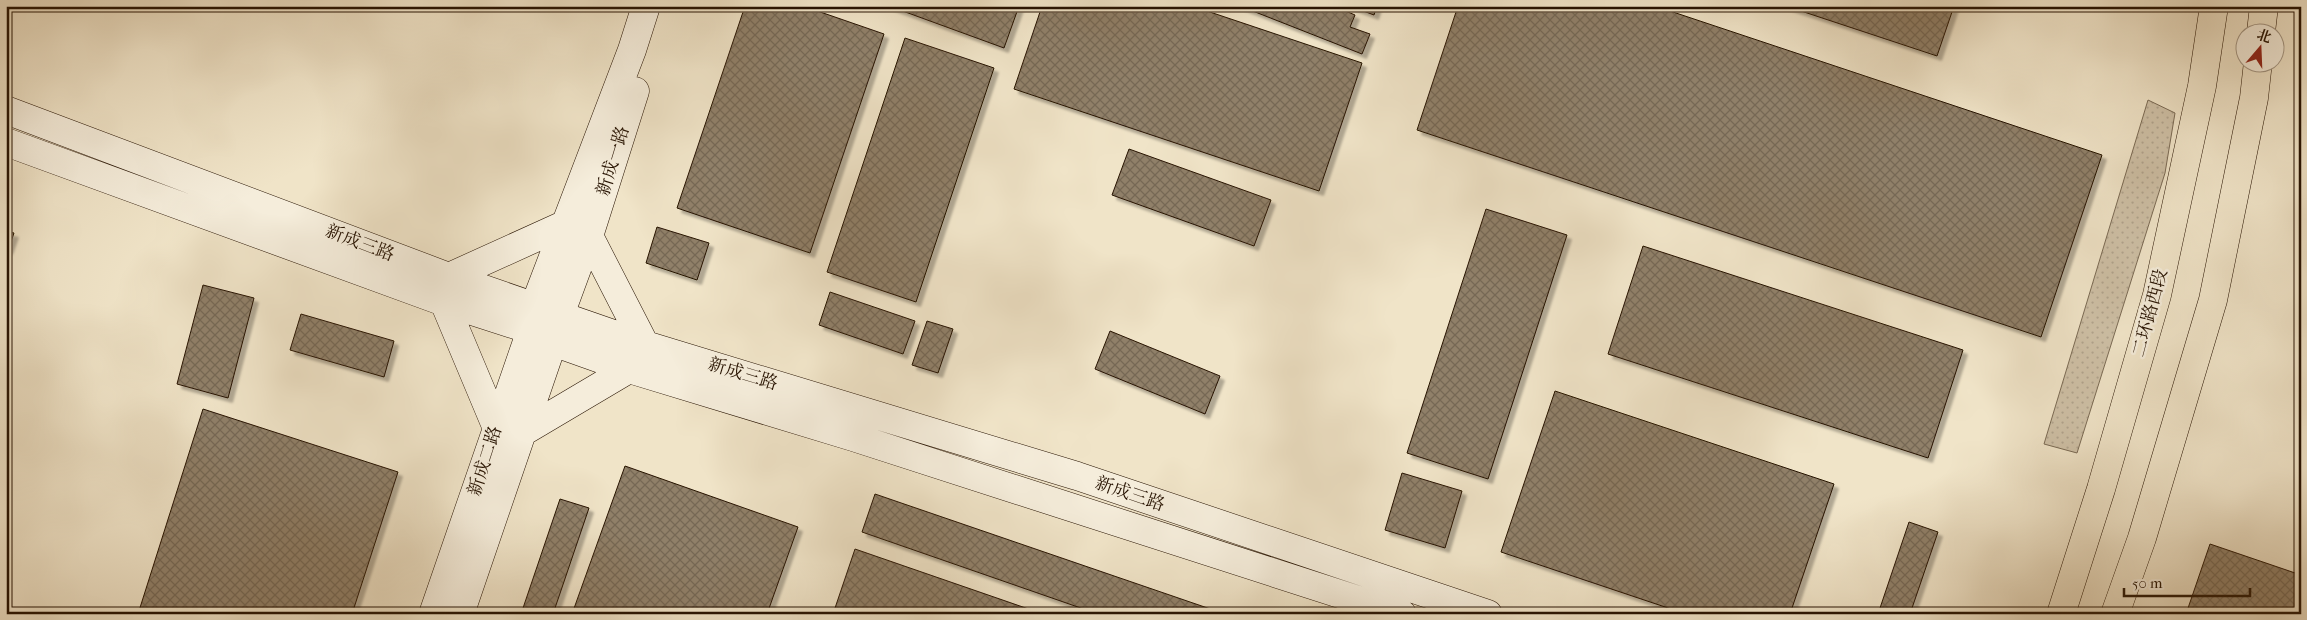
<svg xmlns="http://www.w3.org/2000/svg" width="2307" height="620" font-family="'IM FELL French Canon','Noto Serif SC',serif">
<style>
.grass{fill:url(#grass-dots);stroke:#7a6a54}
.building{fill:url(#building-cross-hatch);stroke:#271302;filter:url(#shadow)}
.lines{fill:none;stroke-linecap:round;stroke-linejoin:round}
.secondary-casing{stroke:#271302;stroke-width:29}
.primary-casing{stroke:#271302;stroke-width:29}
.secondary{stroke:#f5eddb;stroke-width:28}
.primary{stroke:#f0e4c8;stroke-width:28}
.labels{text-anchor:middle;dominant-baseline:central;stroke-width:5;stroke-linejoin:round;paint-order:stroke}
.street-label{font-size:18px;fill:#271302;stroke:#f5eddb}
</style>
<defs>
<pattern id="grass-dots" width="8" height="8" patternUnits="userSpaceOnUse" patternTransform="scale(1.25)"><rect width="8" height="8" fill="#cec0a6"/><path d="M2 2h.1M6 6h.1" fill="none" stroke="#b1a48d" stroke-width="1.8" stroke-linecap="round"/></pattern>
<pattern id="building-cross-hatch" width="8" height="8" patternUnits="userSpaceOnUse" patternTransform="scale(1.25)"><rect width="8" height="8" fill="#908069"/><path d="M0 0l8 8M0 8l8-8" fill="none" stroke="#766854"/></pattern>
<filter id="shadow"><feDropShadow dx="4.5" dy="4.5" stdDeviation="1" flood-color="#0004"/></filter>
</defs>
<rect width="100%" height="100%" fill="#f0e4c8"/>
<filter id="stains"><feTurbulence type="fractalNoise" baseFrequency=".004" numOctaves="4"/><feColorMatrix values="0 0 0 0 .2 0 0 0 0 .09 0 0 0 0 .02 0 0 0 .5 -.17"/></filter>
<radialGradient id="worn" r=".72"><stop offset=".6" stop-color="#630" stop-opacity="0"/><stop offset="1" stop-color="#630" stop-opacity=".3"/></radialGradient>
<path class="grass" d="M2148 100 2175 113 2165 173 2077 453 2044 444Z"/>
<path class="building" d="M745 6H803L884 34 810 253 677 208Z
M889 6H1019L1004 48Z
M1042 6H1192L1362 63 1319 191 1014 89Z
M1240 6H1334L1355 15 1350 27 1370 34 1362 54Z
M1350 6H1377L1374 15Z
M1458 6H1655L2102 155 2041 337 1417 130Z
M1786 6H1954L1937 56Z
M905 38 994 68 916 302 827 272Z
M1129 149 1271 200 1254 246 1112 195Z
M1486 209 1567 235 1488 479 1407 453Z
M657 227 709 243 697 280 646 263Z
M6 231 14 233 8 250 6 249Z
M1643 246 1963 350 1928 458 1608 354Z
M203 285 254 298 228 398 177 384Z
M830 292 915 321 903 354 819 325Z
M301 314 394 341 384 377 290 350Z
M927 321 953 329 938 373 912 365Z
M1110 331 1220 376 1205 414 1095 369Z
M1555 391 1834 484 1790 614H1686L1501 552Z
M203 409 398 472 352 614H138Z
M625 466 798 527 767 614H572Z
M1402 473 1462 491 1445 548 1385 530Z
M875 494 1225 614H1098L862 532Z
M560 499 589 508 553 614H521Z
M1909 522 1938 532 1910 614H1878Z
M2210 544 2301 575V614H2186Z
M855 549 1043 614H833Z"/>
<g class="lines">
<defs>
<path id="secondary" d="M6 110 449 277 645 345 1077 476 1488 614
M6 142 444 302 531 330 553 342 629 369 853 437 1402 614
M589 236 645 345
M449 277 566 224
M444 302 496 426
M521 433 629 369
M433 614 531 330 534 307 632 50 646 6
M460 614 553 342 560 315 589 236 635 91"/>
<path id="primary" d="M2261 32 2264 6
M2061 614 2101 489 2157 295 2202 86 2214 6
M2115 614 2142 538 2213 300 2254 98 2258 62"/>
</defs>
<use href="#secondary" class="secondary-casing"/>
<use href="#primary" class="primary-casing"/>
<use href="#secondary" class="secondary"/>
<use href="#primary" class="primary"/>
</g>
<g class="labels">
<g class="street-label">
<text transform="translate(613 161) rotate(-73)">新成一路</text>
<text transform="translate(360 243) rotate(21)">新成三路</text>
<text transform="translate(2150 313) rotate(-75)">二环路西段</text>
<text transform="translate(743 374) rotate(17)">新成三路</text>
<text transform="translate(485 461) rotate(-72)">新成二路</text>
<text transform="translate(1130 494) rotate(19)">新成三路</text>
</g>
</g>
<rect width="2307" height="620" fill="none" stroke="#f0e4c8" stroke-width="25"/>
<rect x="8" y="8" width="2292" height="605" fill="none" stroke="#271302" stroke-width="2.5"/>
<rect x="12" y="12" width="2282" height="595" fill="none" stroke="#271302"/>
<g transform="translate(2260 48) rotate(19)"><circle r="24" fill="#f5eddb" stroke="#a39684"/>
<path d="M0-4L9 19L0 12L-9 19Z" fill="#8f2418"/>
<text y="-8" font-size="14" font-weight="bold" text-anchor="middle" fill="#271302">北</text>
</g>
<path d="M2124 588v8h126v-8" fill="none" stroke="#271302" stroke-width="2.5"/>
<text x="2132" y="588" font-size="15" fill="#271302" stroke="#f5eddb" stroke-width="4" paint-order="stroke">50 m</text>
<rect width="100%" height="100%" filter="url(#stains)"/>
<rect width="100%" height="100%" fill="url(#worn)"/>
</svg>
